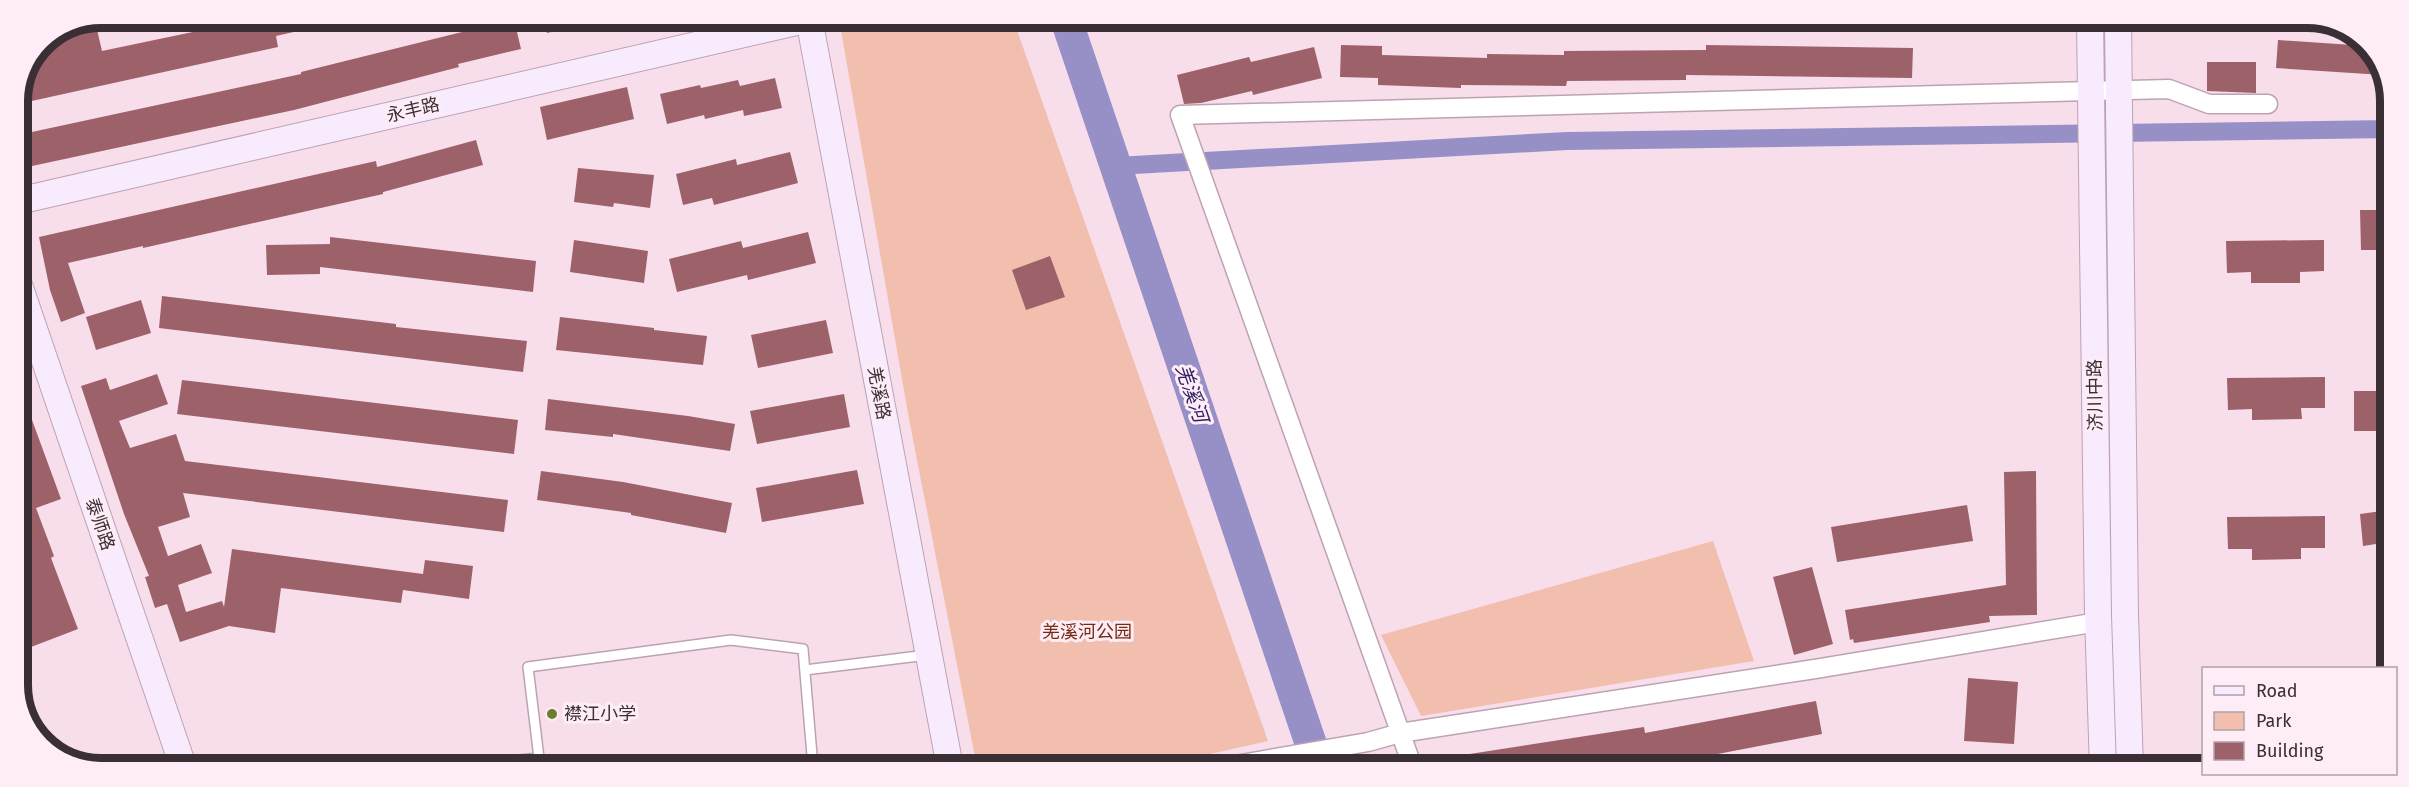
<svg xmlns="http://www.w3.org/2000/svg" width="2409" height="787" font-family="'Fira Sans','Noto Sans SC',sans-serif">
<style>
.green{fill:#f2bead}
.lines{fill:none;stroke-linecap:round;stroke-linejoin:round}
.canal{stroke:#9690c6;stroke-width:18}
.river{stroke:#9690c6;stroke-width:32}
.building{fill:#9d6169}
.lane-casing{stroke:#bda3b1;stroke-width:12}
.street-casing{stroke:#bda3b1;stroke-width:21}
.secondary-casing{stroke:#bda3b1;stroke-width:28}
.lane{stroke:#fff;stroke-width:9}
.street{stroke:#fff;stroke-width:18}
.secondary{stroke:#f9ebfe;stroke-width:26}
.poi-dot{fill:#6b7e2e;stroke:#feedf6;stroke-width:2}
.labels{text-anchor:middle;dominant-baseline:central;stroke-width:6;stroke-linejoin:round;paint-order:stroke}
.street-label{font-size:18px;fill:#3a2f35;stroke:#feedf6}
.park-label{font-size:18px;fill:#742b11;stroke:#feedf6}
.poi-label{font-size:18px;fill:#3a2f35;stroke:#feedf6;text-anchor:start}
.water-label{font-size:20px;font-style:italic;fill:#322364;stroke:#feedf6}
.rim{fill:none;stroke:#3a2f35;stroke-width:8}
</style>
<rect width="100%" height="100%" fill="#f8ddeb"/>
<path class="green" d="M839 19H1013L1268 741 1152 767H977L909 419Z
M1713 541 1754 661 1421 716 1381 635Z"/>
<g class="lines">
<path class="canal" d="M1116 166 1567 141 2391 129"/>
<path class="river" d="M1066 19 1319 768"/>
</g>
<path class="building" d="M259 18H328L329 24 276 36 278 47 18 104 43 42 95 21 102 51Z
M483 19H514L521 49 458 64 459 67 294 110 18 169V135L301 74V72L462 32 460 24Z
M544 19H585L586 24 547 33Z
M2278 40 2367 46 2374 50 2383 75 2276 68Z
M1341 45 1382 46V55L1487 58V54L1564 55V51L1706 50V45L1913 48 1912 78 1686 75V80L1567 81 1566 86 1461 85V88L1378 85V78L1340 77Z
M1314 47 1322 78 1253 95 1252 91 1201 103 1184 104 1177 75 1249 57 1251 62Z
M2207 62H2256V93L2207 91Z
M775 78 782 108 744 116 743 110 705 119 704 115 667 124 660 94 700 85 701 88 738 80 740 86Z
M627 87 634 119 547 140 540 107Z
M476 140 483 165 383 192V194L143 248V246L68 263 85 313 61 322 50 290 39 237 376 161 377 167Z
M790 152 798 183 714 205 712 198 683 205 676 174 736 159 737 165Z
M578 168 654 175 650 208 614 203 613 207 574 202Z
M2360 210H2390V250H2361Z
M808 232 816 263 748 280 747 275 677 292 669 259 741 241 743 248Z
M330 237 536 261 533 292 320 267V274L267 275 266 245 330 244Z
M574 240 648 251 644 283 570 272Z
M2324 240V271L2300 272V283H2251V272L2227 273 2226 241Z
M1050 256 1065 297 1026 310 1012 270Z
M162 296 396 324V327L527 341 523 372 159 328Z
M141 300 151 333 96 350 86 317Z
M560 317 654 328V330L707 336 703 365 556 350Z
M826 320 833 353 758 368 751 335Z
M157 374 168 404 119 421 130 448 176 434 185 461 508 500 504 532 183 493 190 517 158 527 168 556 201 544 212 573 178 585 186 612 222 601 224 607 232 549 423 574 425 560 473 566 469 599 403 590 401 603 281 588 275 633 229 626 180 642 167 604 155 608 145 577 149 576 124 514 81 386 106 378 110 390Z
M2325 377V408H2301L2302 419 2252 420V409L2228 410 2227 378Z
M182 380 518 420 514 454 177 414Z
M21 390 61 499 36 508 54 556 51 558 78 629 18 652V549L30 545 18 515V391Z
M2354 391H2389V431H2354Z
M844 394 850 427 757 444 750 411Z
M548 399 688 416 735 424 730 451 613 434V437L545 430Z
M857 470 864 504 762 522 756 488Z
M541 471 623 482 732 503 726 533 631 515V513L537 500Z
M2036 471 2037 615 1989 616 1990 622 1854 643 1853 639 1850 640 1845 610 2006 585 2004 472Z
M1967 505 1973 541 1837 562 1831 527Z
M2389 510V542L2363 546 2360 514Z
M2325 516V548H2301V559L2252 560V549H2228L2227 517Z
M1812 567 1833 644 1794 655 1773 577Z
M1968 678 2018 682 2014 744 1964 741Z
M1816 701 1822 734 1650 767 1432 768 1431 760 1644 727 1645 733Z"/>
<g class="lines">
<defs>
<path id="lane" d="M805 670 927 655
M500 767 499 762 539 758 528 667 731 640 803 649 813 767"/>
<path id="street" d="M1218 768 1368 742 1400 733 1815 669 2098 622
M1413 768 1180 115 2169 89 2209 104H2268"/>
<path id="secondary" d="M809 19 950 767
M2090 21 2098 615 2103 769
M2118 21 2125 615 2130 769
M18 201 809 19
M18 282 183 766"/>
</defs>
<use href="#lane" class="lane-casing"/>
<use href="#street" class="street-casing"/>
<use href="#secondary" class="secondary-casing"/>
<use href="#lane" class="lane"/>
<use href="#street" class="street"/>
<use href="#secondary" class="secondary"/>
</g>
<circle class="poi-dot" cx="552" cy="714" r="6"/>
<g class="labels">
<g class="street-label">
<text transform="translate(413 110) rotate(-13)">永丰路</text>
<text transform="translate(879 393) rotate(79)">羌溪路</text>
<text transform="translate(2095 395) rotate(-91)">济川中路</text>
<text transform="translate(100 524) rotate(71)">泰师路</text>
</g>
<g class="park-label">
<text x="1087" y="632">羌溪河公园</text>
</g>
<g class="poi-label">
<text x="564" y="714">襟江小学</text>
</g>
<g class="water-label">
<text transform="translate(1192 393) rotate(71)">羌溪河</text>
</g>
</g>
<path d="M0 0H2409V787H0ZM101 28H2307A73 73 0 0 1 2380 101V685A73 73 0 0 1 2307 758H101A73 73 0 0 1 28 685V101A73 73 0 0 1 101 28Z" fill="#feedf6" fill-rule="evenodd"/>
<path class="rim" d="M101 28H2307A73 73 0 0 1 2380 101V685A73 73 0 0 1 2307 758H101A73 73 0 0 1 28 685V101A73 73 0 0 1 101 28Z"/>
<rect x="2202" y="667" width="195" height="108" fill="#feedf6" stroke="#b0a1a9" stroke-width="1.5"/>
<rect x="2214" y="686" width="30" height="9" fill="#f9ebfe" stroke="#b0a1a9" stroke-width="1.5"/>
<text x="2256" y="697" font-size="18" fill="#3a2f35">Road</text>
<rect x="2214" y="712" width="30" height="18" fill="#f2bead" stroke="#b0a1a9" stroke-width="1.5"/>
<text x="2256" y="727" font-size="18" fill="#3a2f35">Park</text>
<rect x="2214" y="742" width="30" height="18" fill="#9d6169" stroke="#b0a1a9" stroke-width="1.5"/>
<text x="2256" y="757" font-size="18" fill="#3a2f35">Building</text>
</svg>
